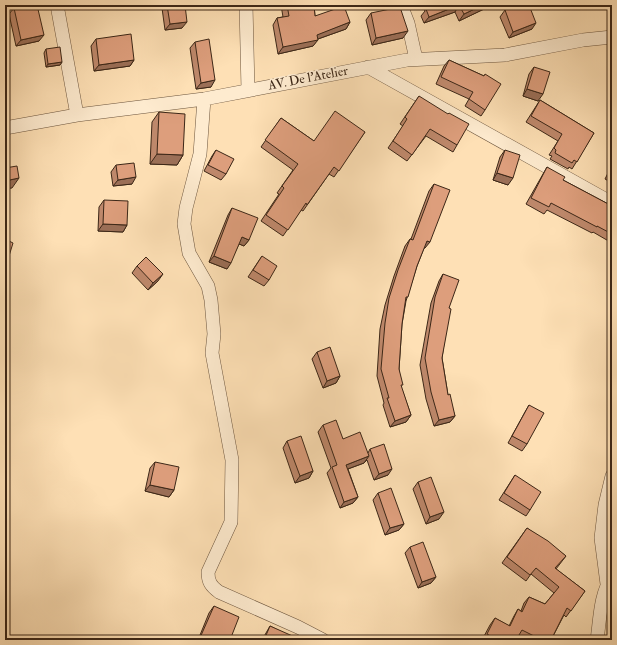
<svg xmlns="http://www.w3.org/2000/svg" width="617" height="645" font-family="'IM FELL Double Pica',serif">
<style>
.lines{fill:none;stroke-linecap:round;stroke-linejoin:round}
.street-casing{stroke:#6c553e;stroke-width:14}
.street{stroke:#feebcf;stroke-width:13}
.wall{fill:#be886b;stroke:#3c2717}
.shaded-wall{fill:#9b6f57;stroke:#3c2717}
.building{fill:#dd9e7c;stroke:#3c2717}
.labels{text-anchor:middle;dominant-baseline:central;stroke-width:3;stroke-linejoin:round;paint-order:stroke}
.street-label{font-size:13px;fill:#3c2717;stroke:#feebcf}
</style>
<rect width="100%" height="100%" fill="#fee0b5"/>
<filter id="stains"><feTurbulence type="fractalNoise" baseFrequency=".005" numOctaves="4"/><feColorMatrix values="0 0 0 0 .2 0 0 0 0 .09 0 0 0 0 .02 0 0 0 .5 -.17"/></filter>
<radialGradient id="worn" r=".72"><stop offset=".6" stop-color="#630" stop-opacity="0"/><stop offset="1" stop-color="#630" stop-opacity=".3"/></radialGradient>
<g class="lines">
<defs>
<path id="street" d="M57 5 77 115
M246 5 248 90
M401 5 408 23 416 59
M368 67 612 203
M204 99 200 154 186 208 184 224 189 253 208 286 211 300 214 334 212 353 232 460 231 522 208 572C208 582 211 586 219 592L298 627 323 640
M5 128 77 115 204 99 407 60 505 55 583 40 612 37
M607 584 601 538 605 505 612 476
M597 640C600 620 600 594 612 577"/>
</defs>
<use href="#street" class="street-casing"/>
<use href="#street" class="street"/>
</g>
<path class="wall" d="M164 5H185L182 28 165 30 162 8Z
M281 5H314L315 16 350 22 346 29 318 39 313 46 278 54 273 25 277 18 283 17Z
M422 5H487L484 9 459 21 455 12 424 23 421 16 425 11Z
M14 8 39 41 16 46 9 14Z
M505 10 532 29 509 38 500 17Z
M371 13 403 38 372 45 366 20Z
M96 39 134 60 130 66 94 71 91 46Z
M195 42 211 87 196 89 190 48Z
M46 49 62 62 60 65 46 67 44 53Z
M449 60 484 76 485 110 481 116 465 106 469 99 436 84 444 66Z
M534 67 538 101 523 96 529 74Z
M419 96 457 145 453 152 426 136 407 161 388 148 403 126 400 124Z
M540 100 594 133 572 169 569 167 568 169 550 159 552 156 549 155 558 141 526 122Z
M159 112 183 155 177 165 150 164 152 122Z
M281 118 314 141 365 132 334 177 329 174 303 211 301 210 283 236 261 221 279 194 277 193 293 170 261 147Z
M612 139V144L610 142Z
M216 150 226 174 221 180 204 171 212 156Z
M505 150 508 185 493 180 500 157Z
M116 165 132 184 113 186 111 172Z
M612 165V183L605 179Z
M547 167 563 180 612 206V243L593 232 592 233 547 210 544 214 526 204 543 174Z
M434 184 425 248H424L417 266 406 301 402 324 399 369 401 387 411 415 406 422 390 427 383 405 384 403 377 376 380 329 385 305 394 276 405 246 410 239H411L429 191Z
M104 200 127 225 123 232 98 231 99 207Z
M232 208 249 240 244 246 239 244 227 269 209 262 228 215Z
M5 239 9 256 5 262Z
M262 256 269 280 264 286 248 277Z
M137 266 158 281 148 290 132 273Z
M443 274 449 308 442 358 448 395 455 416 450 422 434 426 426 399 420 365 431 303 439 281Z
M317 352 340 376 336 383 323 388 312 359Z
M529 405 527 444 522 451 508 443 525 412Z
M323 425 343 439 368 453 370 449 388 475 374 480 367 460 364 463 348 469 358 497 353 503 340 508 327 473 331 468 318 432Z
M287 441 313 471 309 478 295 483 283 448Z
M155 462 174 490 169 497 145 491 150 468Z
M515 475 530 510 526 516 499 500Z
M418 482 439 519 426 524 413 489Z
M378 493 404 524 399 530 385 535 373 500Z
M527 528 566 556 556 569 585 591 566 617 564 615 551 640H524L518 637 516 640H482L490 625 495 618 509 626 514 616 518 609 521 611 524 603 529 597 545 604 554 593 531 574 526 581 502 563Z
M410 547 436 577 431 583 418 588 405 553Z
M214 606 230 640H198L209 613Z
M270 626 297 640H262Z"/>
<path class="shaded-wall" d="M459 5 455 12 424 23 429 17Z
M483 5H487L484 9 459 21 464 14Z
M187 22 182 28 165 30 170 24Z
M350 22 346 29 315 40H318L313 46 278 54 283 47Z
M536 23 532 29 509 38 513 32Z
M408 31 403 38 372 45 376 38Z
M44 35 39 41 16 46 21 40Z
M134 60 130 66 94 71 99 65Z
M62 62 60 65 46 67 48 64Z
M215 80 211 87 196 89 201 83Z
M527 89 543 94 538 101 523 96Z
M157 154 183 155 177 165 150 164Z
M497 173 513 178 508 185 493 180Z
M136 177 132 184 113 186 118 180Z
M19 178 12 188 5 189V181Z
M103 224 127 225 123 232 98 231Z
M242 237 249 240 244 246 237 243Z
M427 241 430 242 425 248 422 247Z
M214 256 231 263 227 269 209 262Z
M163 274 158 281 148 290 153 283Z
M340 376 336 383 323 388 327 381Z
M411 415 406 422 390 427 395 421Z
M455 416 450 422 434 426 439 420Z
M369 456 364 463 342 471 346 465Z
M392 469 388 475 374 480 379 474Z
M313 471 309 478 295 483 300 476Z
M150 485 174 490 169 497 145 491Z
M358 497 353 503 340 508 344 502Z
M444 512 439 519 426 524 430 517Z
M404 524 399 530 385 535 390 528Z
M436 577 431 583 418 588 422 582Z"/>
<path class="building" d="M26 5H37L44 35 21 40 14 8Z
M167 5H185L187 22 170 24Z
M287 5H314L315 16 344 6 350 22 317 35 318 40 283 47 277 18 289 16Z
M430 5H483L464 14 459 5 429 17 426 9 430 7Z
M518 5H529L536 23 513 32 505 10Z
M400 7 408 31 376 38 371 13Z
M131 34 134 60 99 65 96 39Z
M209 39 215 80 201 83 195 42Z
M60 47 62 62 48 64 46 49Z
M449 60 484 76 485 74 501 84 485 110 469 99 473 92 441 77Z
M534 67 550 72 543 94 527 89Z
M419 96 448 114 449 113 469 124 457 145 430 129 412 155 393 141 407 119 405 117Z
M540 100 594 133 577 162 574 160 572 163 555 153 556 150 554 148 562 134 531 116Z
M335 111 365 132 339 171 334 167 307 205 306 203 288 230 266 215 284 188 282 186 298 164 265 140 281 118 314 141Z
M159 112 185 114 183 155 157 154Z
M216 150 234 159 226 174 208 165Z
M505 150 520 155 513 178 497 173Z
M134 163 136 177 118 180 116 165Z
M17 166 19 178 5 181V168Z
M547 167 565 177 563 180 612 206V234L597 226V227L551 203 549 207 531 198Z
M612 167V174L609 172Z
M434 184 450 190 430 242 427 241 417 266 408 297H406L402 324 399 369 403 385H401L411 415 395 421 387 398H389L381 369 385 323 389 298 398 270 410 239 413 240Z
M104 200 128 201 127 225 103 224Z
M232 208 258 218 249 240 242 237 231 263 214 256Z
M5 239 13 243 9 256 5 253Z
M262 256 277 266 269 280 253 270Z
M146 257 163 274 153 283 137 266Z
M443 274 459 280 449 308 451 309 442 358 448 395 450 394 455 416 439 420 431 392 425 358 435 297Z
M330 347 340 376 327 381 317 352Z
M529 405 544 413 527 444 512 436Z
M336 420 343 439 360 432 369 456 346 465 358 497 344 502 332 467 337 465 323 425Z
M301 436 313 471 300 476 287 441Z
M384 444 392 469 379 474 370 449Z
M155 462 179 467 174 490 150 485Z
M515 475 541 492 530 510 504 493Z
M431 477 444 512 430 517 418 482Z
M391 488 404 524 390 528 378 493Z
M527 528 548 541 566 556 555 568 585 591 571 611 567 608 551 640H542L522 630 516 640H493L494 638 487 634 495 618 510 626 518 609 522 612 529 597 545 604 559 587 536 568 530 575 507 557Z
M423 542 436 577 422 582 410 547Z
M214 606 239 617 230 640H199Z
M270 626 297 638V640H264Z"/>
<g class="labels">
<g class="street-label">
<text transform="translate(308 78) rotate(-11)">AV. De l'Atelier</text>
</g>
</g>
<rect width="617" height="645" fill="none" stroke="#fee0b5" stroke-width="20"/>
<rect x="6" y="6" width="605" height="633" fill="none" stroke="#3c2717" stroke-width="2"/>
<rect x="10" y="10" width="597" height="625" fill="none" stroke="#3c2717"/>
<rect width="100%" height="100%" filter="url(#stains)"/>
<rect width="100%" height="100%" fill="url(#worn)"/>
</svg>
